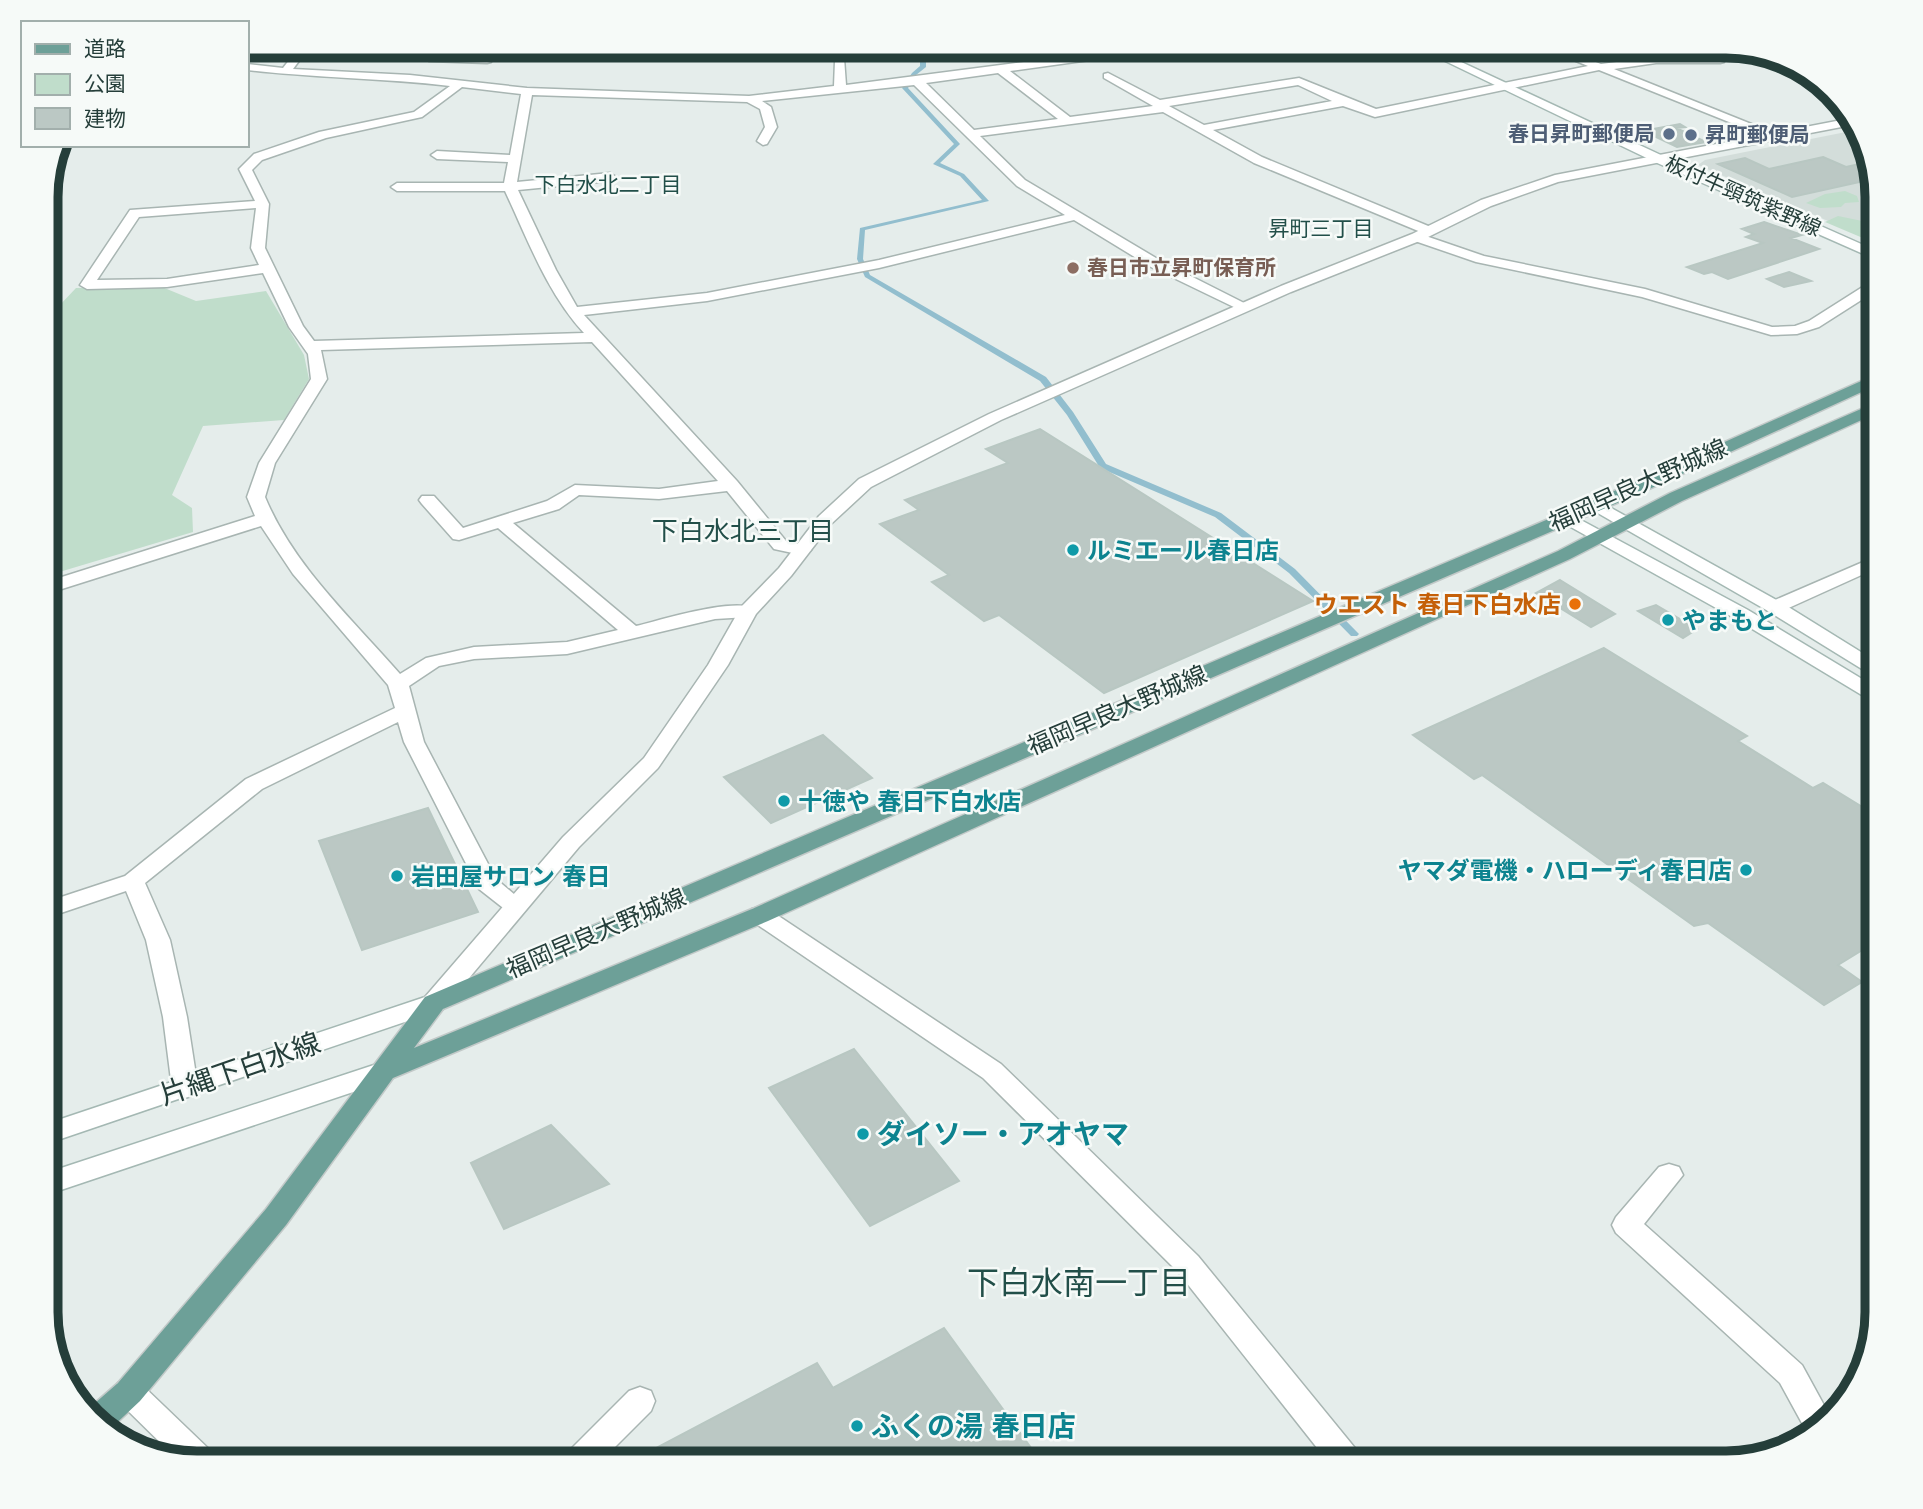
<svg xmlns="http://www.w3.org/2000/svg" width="1923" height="1509" font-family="Jost,'Noto Sans JP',sans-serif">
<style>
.built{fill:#d3ddda}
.green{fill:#c0ddcb}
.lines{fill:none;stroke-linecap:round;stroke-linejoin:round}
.stream{fill:#92bece;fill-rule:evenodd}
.building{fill:#bbc8c4;stroke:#b8c7c2;stroke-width:2}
.minor-casing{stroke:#a8b5b2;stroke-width:3}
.tertiary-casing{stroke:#a8b5b2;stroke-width:3}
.secondary-casing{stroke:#a4b8b3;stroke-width:3}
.primary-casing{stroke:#c2c9c8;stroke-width:3}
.minor{fill:#fff;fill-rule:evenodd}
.tertiary{fill:#fff;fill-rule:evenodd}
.secondary{fill:#fff;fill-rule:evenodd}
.primary{fill:#6da098;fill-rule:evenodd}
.service-dot{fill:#5c6f8a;stroke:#f6faf8;stroke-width:2.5}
.education-dot{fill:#8d6e63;stroke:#f6faf8;stroke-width:2.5}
.culture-dot{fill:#0f9aa8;stroke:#f6faf8;stroke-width:2.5}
.food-dot{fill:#e8710a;stroke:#f6faf8;stroke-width:2.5}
.labels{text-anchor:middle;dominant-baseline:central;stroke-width:5;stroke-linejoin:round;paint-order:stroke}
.far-service-label{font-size:21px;font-weight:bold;fill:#4e5e75;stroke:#f6faf8;text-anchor:end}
.far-neighbourhood-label{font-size:21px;fill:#224f49;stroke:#f6faf8}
.far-street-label{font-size:21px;fill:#253e3a;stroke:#f6faf8}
.far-education-label{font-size:21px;font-weight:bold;fill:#785e54;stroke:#f6faf8;text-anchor:start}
.street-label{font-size:24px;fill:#253e3a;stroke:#f6faf8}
.culture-label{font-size:24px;font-weight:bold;fill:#0d838f;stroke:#f6faf8;text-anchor:start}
.food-label{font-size:24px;font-weight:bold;fill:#c56008;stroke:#f6faf8;text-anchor:end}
.neighbourhood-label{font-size:26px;fill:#224f49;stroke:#f6faf8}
.near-street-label{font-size:28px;fill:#253e3a;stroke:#f6faf8}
.near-culture-label{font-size:28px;font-weight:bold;fill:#0d838f;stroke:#f6faf8;text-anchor:start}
.near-neighbourhood-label{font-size:32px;fill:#224f49;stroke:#f6faf8}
.rim{fill:none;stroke:#253e3a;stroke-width:9}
</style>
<rect width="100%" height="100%" fill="#e5edeb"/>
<path class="built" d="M1861 129 1877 197V242L1698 165 1705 160Z"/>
<path class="green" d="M1845 191 1857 196 1859 202 1845 203 1841 207 1820 208 1806 203 1825 194Z
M1838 216 1877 224V244L1825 222Z
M162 287 196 301 266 291 304 355 309 379 284 420 203 426 172 495 192 508 193 532 46 576V314L58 307 76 288Z"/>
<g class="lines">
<path class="stream" d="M883 46H890L926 60V67L916 75 908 88 960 144 940 163 964 174 989 201 865 230 863 259 870 275 1046 377 1073 412 1106 464 1221 513 1295 569 1357 632 1359 634 1357 636H1351L1289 573 1215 517 1100 468 1067 415 1040 381 865 277 857 259 860 228 982 200 960 176 933 164 954 144 902 88 912 73 920 66V61Z"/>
</g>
<path class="building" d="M1680 124 1685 127 1676 128 1706 142 1677 147 1652 135H1657L1648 130Z
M1823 157 1846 167 1869 162 1873 179 1792 197 1718 164 1745 158 1769 169Z
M1764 222 1802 235 1791 238 1819 249 1728 279 1712 272 1704 274 1687 267 1763 243 1746 237 1754 234 1742 229Z
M1789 272 1811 281 1784 287 1767 279Z
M1040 429 1313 601 1104 693 999 615 984 621 932 582 949 575 880 524 919 510 905 500 1008 463 986 449Z
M1560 580 1615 614 1591 627 1536 593Z
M1656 605 1697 629 1683 638 1638 611Z
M1604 648 1747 736 1738 741 1813 788 1823 783 1877 816V941L1838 965 1862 982 1824 1005 1708 923 1694 926 1482 775 1474 779 1413 735Z
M823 735 872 778 771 823 724 777Z
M428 808 478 912 362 950 319 841Z
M854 1049 959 1181 870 1226 769 1088Z
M551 1125 609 1184 504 1229 471 1163Z
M944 1328 1042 1463H628L817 1363 833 1388Z"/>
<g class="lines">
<defs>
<path id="minor" d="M300 46H310L293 69 410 75 527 88 749 96 834 86 835 61 814 46H825L844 58 846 85 1149 46H1174L1169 49 1010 71 1070 117 1153 106 1104 78V74L1108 73 1160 100 1299 78 1376 109 1588 66 1540 46H1553L1601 64 1656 57 1724 58V62L1720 63H1656L1614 69 1784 137 1774 140 1599 70 1375 117 1343 106 1213 130 1262 157 1433 228V234L1428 235 1254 163 1163 112 980 136 1025 180 1161 261 1252 307 1245 311 1240 310 1151 267 1074 220 879 268 707 301 584 315 737 481 786 541 808 546 811 550 802 555 774 549 727 491 659 499 579 495 559 509 513 523 636 626C658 621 743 594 757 611L748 617 715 619 567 654 474 659 439 666 409 686 424 742 496 879 527 905 523 911 515 913 507 911 479 889 404 742 398 722 262 789 145 883 170 940 187 1017 198 1088 194 1095 185 1098 176 1095 172 1088 163 1017 146 940 126 891 46 918V902L125 876 246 779 395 708 388 685 293 574 261 526 46 594V582L255 516 247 497 259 463 311 379 308 354 289 327 263 273 167 287 87 289 80 285 130 210 255 201 239 169 254 154 319 132 414 112 450 86C382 78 314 78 247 70V64L283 68ZM998 73 1058 119 974 130 926 83ZM914 85 1017 186 1065 215 879 260 707 293 577 307 556 270 518 190 610 181 616 177 610 173 517 182 532 95 747 102 760 109 765 127 757 141 763 145 767 144 777 127 771 107 762 101ZM1298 85 1332 101 1204 125 1169 106ZM462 87 521 94 510 155 437 151 431 155 437 159 508 162 504 183H397L391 187 397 191H505C528 240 547 293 584 333L314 341 303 326 265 248 269 204 252 170 262 160 326 138 422 117ZM256 208 251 248 259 265 167 279 97 280 139 217ZM592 342 718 481 659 489 575 485 547 501 463 528 434 496H422L419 500 422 504 453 539 459 540 498 528 618 630 567 642 474 647 426 658 400 674C352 619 293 565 265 497L275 463 327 379 321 350Z
M492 46H502L491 62 487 63 429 61 424 58 429 55 484 57Z
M1417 233 1484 256 1645 289 1772 327 1795 326 1809 321 1872 281 1877 280V290L1819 327 1797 334 1771 335 1642 297 1476 262 1412 240 1410 237Z
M1877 556V568L1782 611H1768L1766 607 1768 603Z
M760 907 768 909 1001 1064 1198 1256 1359 1453 1363 1463H1329L1178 1272 983 1078 752 921 748 915 752 909Z
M1669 1164 1679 1167 1683 1175 1644 1224 1802 1365 1831 1418 1809 1436 1780 1383 1616 1233 1612 1225 1616 1217 1659 1167Z
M129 1379 140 1383 213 1453 217 1463 178 1460 118 1401 114 1392 118 1383Z
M640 1387 651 1391 655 1401 651 1411 599 1463H563L567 1453 629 1391Z"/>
<path id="tertiary" d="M1852 118 1857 124 1558 182 1491 206 1422 240 1291 292 1001 420 871 487 831 524 791 576 756 614 728 665 658 768 579 847 443 1009 434 1012 425 1009 422 1003 425 997 563 837 644 758 708 665 741 607 779 568 819 516 859 479 989 414 1281 286 1412 234 1481 200 1555 175Z"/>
<path id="secondary" d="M1414 46H1427L1663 156 1877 251V260L1655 162Z
M1595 499 1782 603 1877 662V676L1870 674 1768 611 1589 508 1586 504 1589 500Z
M1566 512 1748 610 1877 688V702L1870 700 1734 618 1560 521 1557 517Z
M434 994 443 997 446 1003 443 1009 46 1144V1124Z
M383 1062 392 1065 396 1072 392 1079 46 1195V1173Z"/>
<path id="primary" d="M1877 374V385L1645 491 443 1009 414 1048 752 909 1558 551 1670 493 1877 402V413L1682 501 1570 559 768 921 393 1078 286 1225 140 1401 107 1432 97 1426 86 1411 118 1383 266 1209 425 997 1633 483Z"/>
</defs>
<use href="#minor" class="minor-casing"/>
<use href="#tertiary" class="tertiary-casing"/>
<use href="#secondary" class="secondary-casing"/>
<use href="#primary" class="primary-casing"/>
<use href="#minor" class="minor"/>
<use href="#tertiary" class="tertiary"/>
<use href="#secondary" class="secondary"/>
<use href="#primary" class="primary"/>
</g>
<g class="service-dot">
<circle cx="1669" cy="134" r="7"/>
<circle cx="1691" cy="135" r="7"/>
</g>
<circle class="education-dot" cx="1073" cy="268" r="7"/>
<g class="culture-dot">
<circle cx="1073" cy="550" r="7"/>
<circle cx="1668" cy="620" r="7"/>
<circle cx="784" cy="801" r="7"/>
<circle cx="1746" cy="870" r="7"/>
<circle cx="397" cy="876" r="7"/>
<circle cx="863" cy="1134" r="7"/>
<circle cx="857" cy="1426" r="7"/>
</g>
<circle class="food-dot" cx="1575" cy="604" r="7"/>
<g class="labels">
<g class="far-service-label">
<text x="1655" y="134">春日昇町郵便局</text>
<text x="1705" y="135" text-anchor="start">昇町郵便局</text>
</g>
<g class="far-neighbourhood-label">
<text x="608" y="185">下白水北二丁目</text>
<text x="1321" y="229">昇町三丁目</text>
</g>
<g class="far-street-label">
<text transform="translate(1743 196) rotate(24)">板付牛頸筑紫野線</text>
</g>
<g class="far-education-label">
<text x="1087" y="268">春日市立昇町保育所</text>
</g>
<g class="street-label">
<text transform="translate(1638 485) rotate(-24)">福岡早良大野城線</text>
<text transform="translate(1117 710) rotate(-23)">福岡早良大野城線</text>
<text transform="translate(596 933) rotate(-23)">福岡早良大野城線</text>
</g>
<g class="culture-label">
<text x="1087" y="550">ルミエール春日店</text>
<text x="1682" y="620">やまもと</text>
<text x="798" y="801">十徳や 春日下白水店</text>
<text x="1732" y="870" text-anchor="end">ヤマダ電機・ハローディ春日店</text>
<text x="411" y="876">岩田屋サロン 春日</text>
</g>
<g class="food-label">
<text x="1561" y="604">ウエスト 春日下白水店</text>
</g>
<g class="neighbourhood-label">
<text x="743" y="531">下白水北三丁目</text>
</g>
<g class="near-street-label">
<text transform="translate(240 1069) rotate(-19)">片縄下白水線</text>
</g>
<g class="near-culture-label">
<text x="877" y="1134">ダイソー・アオヤマ</text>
<text x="871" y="1426">ふくの湯 春日店</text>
</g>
<g class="near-neighbourhood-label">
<text x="1079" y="1283">下白水南一丁目</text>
</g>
</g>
<path d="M0 0H1923V1509H0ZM197 58H1726A139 139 0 0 1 1865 197V1312A139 139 0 0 1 1726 1451H197A139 139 0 0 1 58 1312V197A139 139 0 0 1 197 58Z" fill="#f6faf8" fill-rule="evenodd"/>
<path class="rim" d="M197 58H1726A139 139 0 0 1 1865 197V1312A139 139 0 0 1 1726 1451H197A139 139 0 0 1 58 1312V197A139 139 0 0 1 197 58Z"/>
<rect x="21" y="21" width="228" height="126" fill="#f6faf8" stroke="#a2afac" stroke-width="2"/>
<rect x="35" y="44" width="35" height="10" fill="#6da098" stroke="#a2afac" stroke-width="2"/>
<text x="84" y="56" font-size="21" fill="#253e3a">道路</text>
<rect x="35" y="74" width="35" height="21" fill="#c0ddcb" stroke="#a2afac" stroke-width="2"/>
<text x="84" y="91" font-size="21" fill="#253e3a">公園</text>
<rect x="35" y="108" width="35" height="21" fill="#bbc8c4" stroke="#a2afac" stroke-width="2"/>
<text x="84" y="126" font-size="21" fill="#253e3a">建物</text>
</svg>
